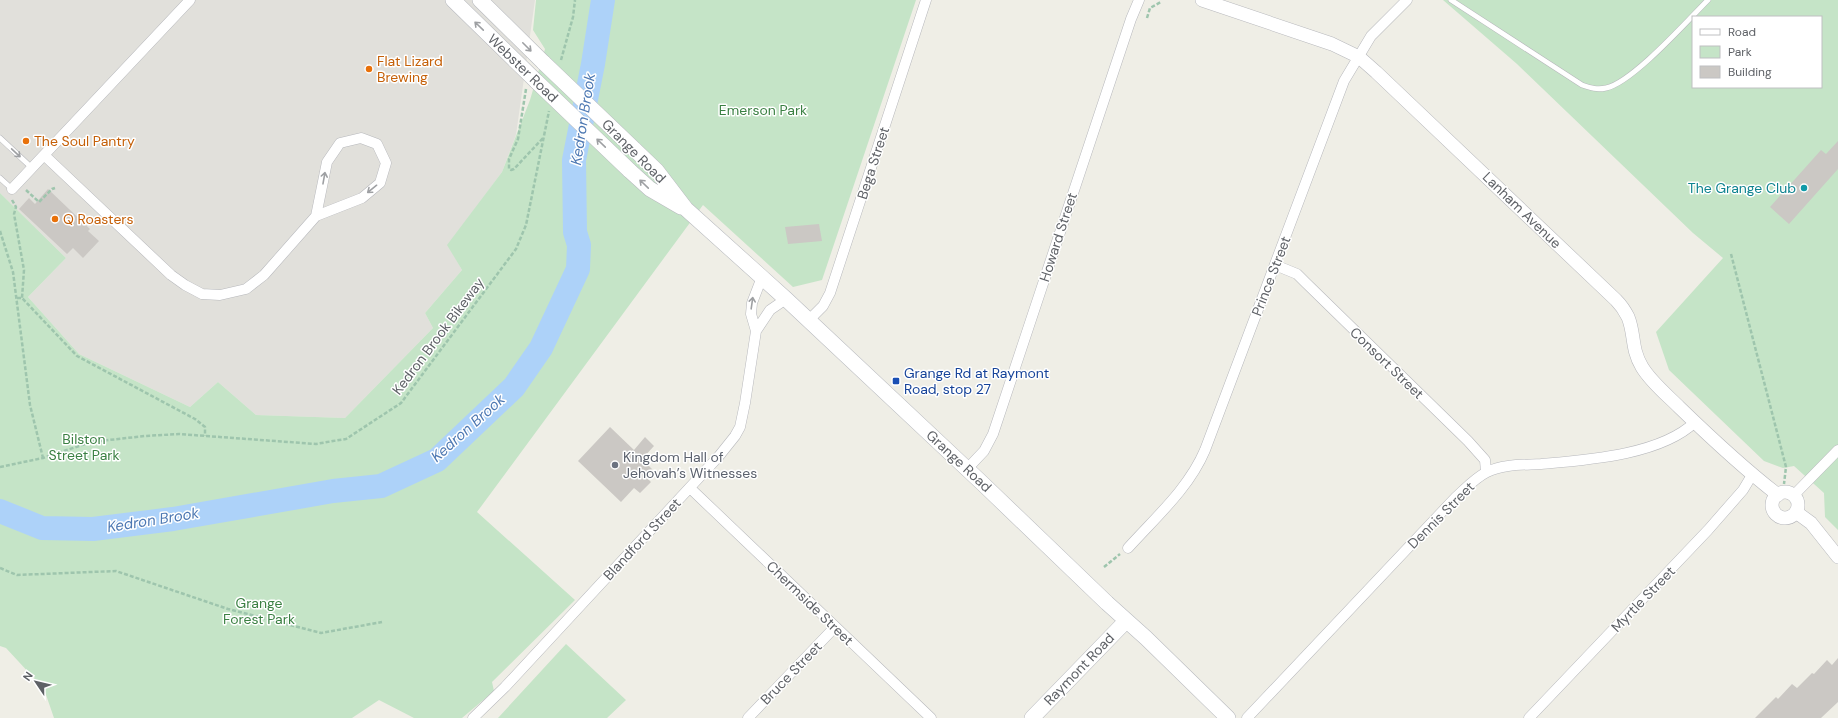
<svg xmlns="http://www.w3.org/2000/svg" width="1838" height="718" font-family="'DM Sans',sans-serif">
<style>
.industrial{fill:#e1e0db}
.green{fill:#c5e4c7;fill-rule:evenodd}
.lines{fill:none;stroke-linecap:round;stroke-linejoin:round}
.river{stroke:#add2f9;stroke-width:24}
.building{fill:#cbc8c4}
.service-casing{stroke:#b7b8bc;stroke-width:6}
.minor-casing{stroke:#b7b8bc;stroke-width:11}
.tertiary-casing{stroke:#b7b8bc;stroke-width:14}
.secondary-casing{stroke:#b8babf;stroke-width:16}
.path{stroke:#9ec5ad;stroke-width:2.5;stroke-dasharray:4 2;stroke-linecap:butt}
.service{stroke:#fff;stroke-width:5}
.minor{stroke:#fff;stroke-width:10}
.tertiary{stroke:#fff;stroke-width:13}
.secondary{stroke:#fff;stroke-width:15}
.secondary-bridge-casing{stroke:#b8babf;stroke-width:16;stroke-linecap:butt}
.secondary-bridge{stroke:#fff;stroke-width:15}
.oneway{stroke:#9ea0a3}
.food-dot{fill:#e8710a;stroke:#fff;stroke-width:1.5}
.culture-dot{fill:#0f9aa8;stroke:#fff;stroke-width:1.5}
.transit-dot{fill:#1a4fb4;stroke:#fff;stroke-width:1.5}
.worship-dot{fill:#6b7280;stroke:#fff;stroke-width:1.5}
.labels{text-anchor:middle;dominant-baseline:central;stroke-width:3;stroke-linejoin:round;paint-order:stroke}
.food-label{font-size:14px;fill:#c56008;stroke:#fff;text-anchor:start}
.street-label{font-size:14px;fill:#5e6166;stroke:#fff}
.park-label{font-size:14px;fill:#3b8043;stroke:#fff}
.culture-label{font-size:14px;fill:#0d838f;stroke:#fff;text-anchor:end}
.transit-label{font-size:14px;fill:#164399;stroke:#fff;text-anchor:start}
.worship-label{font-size:14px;fill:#5b616d;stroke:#fff;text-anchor:start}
.water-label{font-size:15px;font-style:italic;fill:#4d78b2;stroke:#fff}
</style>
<rect width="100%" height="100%" fill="#efeee6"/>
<path class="industrial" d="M0 0H535L516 135 502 172 448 245 462 270 425 313 433 328 345 418 256 415 218 382 190 407 79 354 28 297 66 258 0 193Z"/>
<path class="green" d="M536 0H916L822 280 793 287 703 205 477 512 575 600 492 682 494 691 462 718H414L379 700 352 718H54L44 689 6 648 0 646V193L66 258 28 297 79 354 190 407 218 382 256 415 345 418 433 328 425 313 462 270 447 245 502 172 530 100 545 49 533 30Z
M1443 0H1838V530L1825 517 1824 493 1794 466 1783 468 1764 461 1669 370 1656 332 1723 258 1693 233 1517 64ZM1693 17H1821V87H1693Z
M566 644 626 700 607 718H498Z"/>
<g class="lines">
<path class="river" d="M0 511 42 528 93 529 173 519 333 491 381 486 437 460 514 387 541 348 578 269 579 245 575 232 574 160 593 64 603 0"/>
</g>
<path class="building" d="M1838 141V169L1789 224 1770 207 1821 150 1826 154Z
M48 189 90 229 88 231 99 241 83 258 73 248 67 254 19 209 29 198 35 204Z
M819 224 822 241 788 244 785 227Z
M610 427 634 450 645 437 654 446 642 459 652 469 645 476 651 482 640 493 634 488 621 502 578 461Z
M1838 658V702L1821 718H1755L1776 697 1778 699 1792 684 1797 688 1812 673 1814 674 1827 660 1832 665Z"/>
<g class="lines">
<defs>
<path id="service" d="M1451 0 1582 85C1591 88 1597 90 1606 88 1632 83 1687 21 1708 0
M0 138 32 168
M0 178 12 189"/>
<path id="minor" d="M44 155 171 275 185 285 202 294 220 295 246 289 264 275 316 216 362 198 380 183 386 163 377 144 361 138 340 143 327 162 316 216
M12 189 190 0
M1275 265 1297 274 1305 282 1468 441 1485 460 1486 472
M809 320 823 306 830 293 926 0
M756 331 770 310 786 299
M967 469 984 451 993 434 1131 19 1139 0
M690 488 931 718
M1793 496 1838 450
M1128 548C1156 517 1189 488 1205 450L1344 81 1371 36 1407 0
M473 718 505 687 719 456 735 436 740 427 745 403 756 331 751 314 752 303 762 277
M748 718 835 627
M1247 718 1456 497C1466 488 1475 478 1487 472 1503 464 1523 465 1541 464 1587 460 1661 455 1695 422
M1529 718 1708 530 1743 490 1752 475"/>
<path id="tertiary" d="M1202 0 1332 44 1359 57 1376 72 1616 300C1621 305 1625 311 1628 317 1635 334 1631 349 1642 367 1651 382 1667 395 1679 407 1711 438 1743 468 1778 495
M1772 505a13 13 0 1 1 26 0a13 13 0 1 1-26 0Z
M1796 512 1811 523 1838 557"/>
<path id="secondary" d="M453 0 537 82
M480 0 544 63
M634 149 657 171 686 209 786 299 982 483 1107 603 1146 638 1228 718
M629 170 650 189 681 207
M1032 718 1126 621"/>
</defs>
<use href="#service" class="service-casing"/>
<use href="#minor" class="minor-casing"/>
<use href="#tertiary" class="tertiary-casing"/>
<use href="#secondary" class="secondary-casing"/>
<path class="path" d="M1147 18 1150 8 1161 2
M561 60 573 17 575 0
M526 89 518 139 509 159V169L511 170 514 169 544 137
M26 190 39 202 52 189 55 188
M12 200 16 207 14 214 24 270 22 298
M0 231 13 272 30 405 43 458
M1731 254 1786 467 1784 484
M17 298H22L77 356 195 419 205 427V436
M0 467 43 458 91 442 145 436 179 434 316 444 333 441 346 439 401 403 516 249 526 225 549 111
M1104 567 1120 554
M0 568 17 575 116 571 228 609 321 633 382 622"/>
<use href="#service" class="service"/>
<use href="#minor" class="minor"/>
<use href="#tertiary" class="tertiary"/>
<use href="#secondary" class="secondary"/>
<defs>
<path id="secondary-bridge" d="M544 63 634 149
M537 82 629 170"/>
</defs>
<use href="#secondary-bridge" class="secondary-bridge-casing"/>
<use href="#secondary-bridge" class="secondary-bridge"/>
</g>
<defs><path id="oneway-shaft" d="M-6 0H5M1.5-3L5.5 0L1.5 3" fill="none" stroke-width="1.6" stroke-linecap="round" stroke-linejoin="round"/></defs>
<g class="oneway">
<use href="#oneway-shaft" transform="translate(479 26) rotate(-136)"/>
<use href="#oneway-shaft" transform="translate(527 47) rotate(45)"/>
<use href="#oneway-shaft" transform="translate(601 143) rotate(-136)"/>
<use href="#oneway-shaft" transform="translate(16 153) rotate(43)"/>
<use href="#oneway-shaft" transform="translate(324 178) rotate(-80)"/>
<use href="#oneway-shaft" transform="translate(644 184) rotate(-136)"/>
<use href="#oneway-shaft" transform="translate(372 189) rotate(141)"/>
<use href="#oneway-shaft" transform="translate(752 303) rotate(-82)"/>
</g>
<g class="food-dot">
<circle cx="369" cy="69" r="4"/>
<circle cx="26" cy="141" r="4"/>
<circle cx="55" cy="219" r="4"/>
</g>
<circle class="culture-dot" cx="1804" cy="188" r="4"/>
<rect class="transit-dot" x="892" y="377" width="8" height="8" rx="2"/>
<circle class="worship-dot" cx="615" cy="465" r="4"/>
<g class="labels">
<g class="food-label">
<text x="377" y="61">Flat Lizard<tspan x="377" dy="16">Brewing</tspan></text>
<text x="34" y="141">The Soul Pantry</text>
<text x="63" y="219">Q Roasters</text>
</g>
<g class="street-label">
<text transform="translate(523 68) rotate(44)">Webster Road</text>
<text transform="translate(634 151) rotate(45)">Grange Road</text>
<text transform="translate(873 163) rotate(-72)">Bega Street</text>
<text transform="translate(1522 210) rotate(44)">Lanham Avenue</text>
<text transform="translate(1058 237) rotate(-72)">Howard Street</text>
<text transform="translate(1271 276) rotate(-69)">Prince Street</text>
<text transform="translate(438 336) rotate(-53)">Kedron Brook Bikeway</text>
<text transform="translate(1387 363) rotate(44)">Consort Street</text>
<text transform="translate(959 461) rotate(43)">Grange Road</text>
<text transform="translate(1441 515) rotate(-45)">Dennis Street</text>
<text transform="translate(642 539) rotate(-47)">Blandford Street</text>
<text transform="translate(1643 599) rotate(-46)">Myrtle Street</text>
<text transform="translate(810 603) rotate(44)">Chermside Street</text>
<text transform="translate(1079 669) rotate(-46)">Raymont Road</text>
<text transform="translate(791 673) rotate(-46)">Bruce Street</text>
</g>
<g class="park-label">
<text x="763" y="110">Emerson Park</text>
<text x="84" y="439">Bilston<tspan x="84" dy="16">Street Park</tspan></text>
<text x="259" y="603">Grange<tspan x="259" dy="16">Forest Park</tspan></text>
</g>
<g class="culture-label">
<text x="1796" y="188">The Grange Club</text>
</g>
<g class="transit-label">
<text x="904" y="373">Grange Rd at Raymont<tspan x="904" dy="16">Road, stop 27</tspan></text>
</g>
<g class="worship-label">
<text x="623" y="457">Kingdom Hall of<tspan x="623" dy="16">Jehovah’s Witnesses</tspan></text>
</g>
<g class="water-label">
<text transform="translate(583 119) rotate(-81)">Kedron Brook</text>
<text transform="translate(468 428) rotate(-42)">Kedron Brook</text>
<text transform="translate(153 520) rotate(-9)">Kedron Brook</text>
</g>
</g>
<rect x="1692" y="16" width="130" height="72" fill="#ffffff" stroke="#bfc0c2"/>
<rect x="1700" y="29" width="20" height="6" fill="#ffffff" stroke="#bfc0c2"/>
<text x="1728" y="36" font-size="12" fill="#5e6166">Road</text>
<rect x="1700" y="46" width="20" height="12" fill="#c5e4c7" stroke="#bfc0c2"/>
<text x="1728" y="56" font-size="12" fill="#5e6166">Park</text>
<rect x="1700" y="66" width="20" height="12" fill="#cbc8c4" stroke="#bfc0c2"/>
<text x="1728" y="76" font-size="12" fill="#5e6166">Building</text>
<g transform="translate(36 682) rotate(305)" stroke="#ffffff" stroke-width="3" paint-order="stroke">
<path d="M0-3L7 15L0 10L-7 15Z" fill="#5e6166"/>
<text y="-6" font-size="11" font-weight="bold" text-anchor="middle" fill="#5e6166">N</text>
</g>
</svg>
